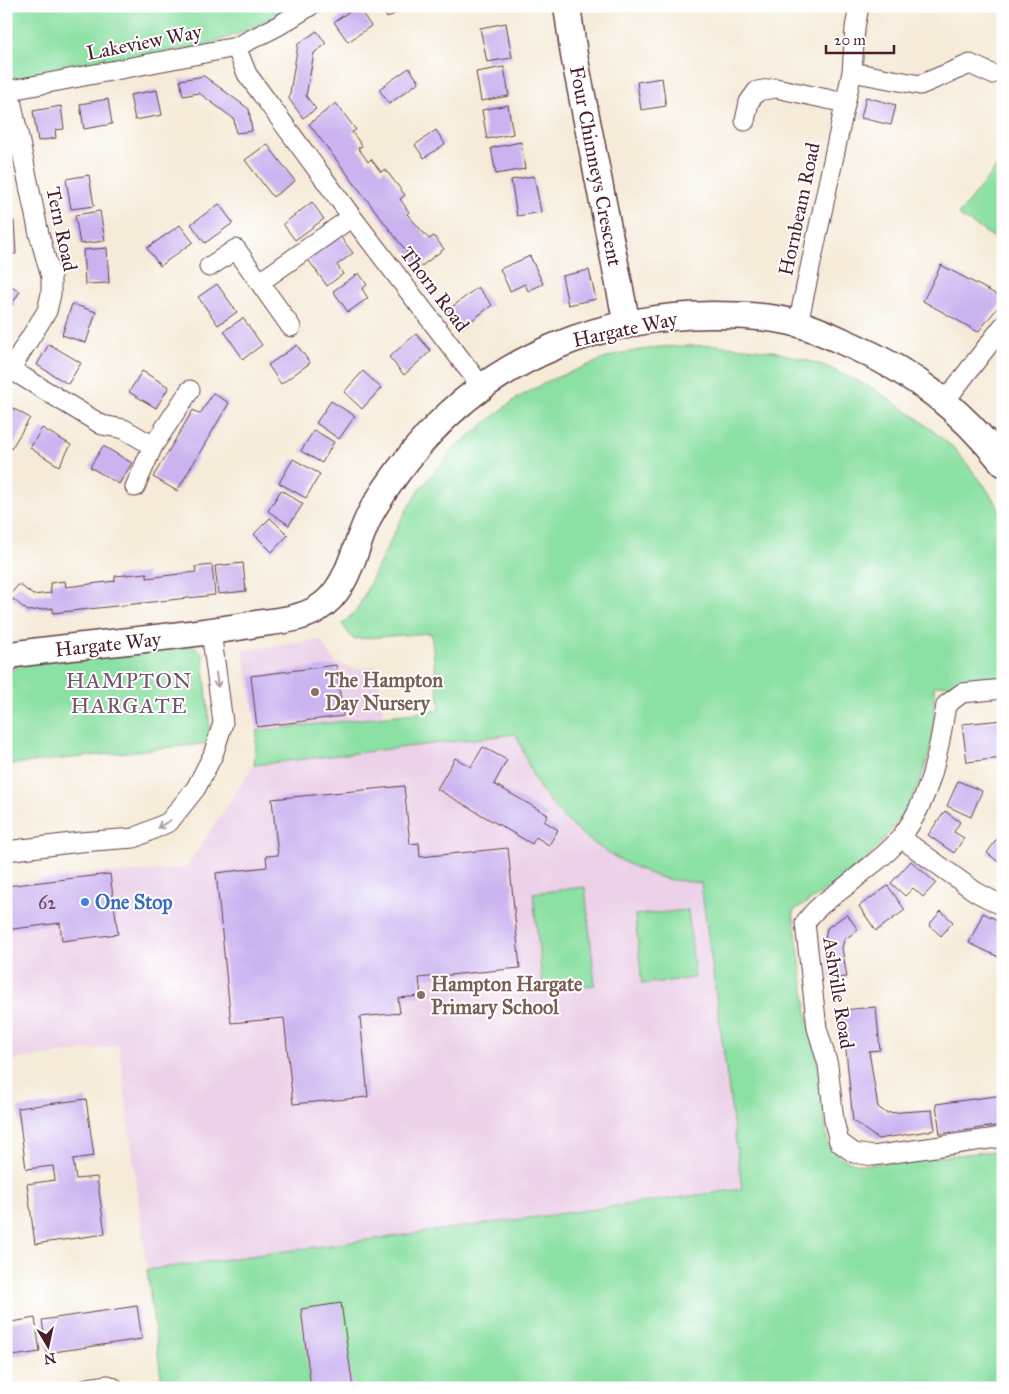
<svg xmlns="http://www.w3.org/2000/svg" width="1009" height="1394" font-family="'IM FELL Great Primer',serif">
<style>
.built{fill:#ecd1e9}
.green{fill:#8be0a3;stroke:#6a8067}
.building{fill:#cbb3f0}
.lines{fill:none;stroke-linecap:round;stroke-linejoin:round}
.street-casing{stroke:#643e45;stroke-width:21}
.secondary-casing{stroke:#643e45;stroke-width:29}
.street{stroke:#fff;stroke-width:19}
.secondary{stroke:#fff;stroke-width:26}
.oneway{stroke:#ae9aa0}
.education-dot{fill:#8d6e63;stroke:#fff;stroke-width:2}
.shop-dot{fill:#3f7fe0;stroke:#fff;stroke-width:2}
.labels{text-anchor:middle;dominant-baseline:central;stroke-width:4;stroke-linejoin:round;paint-order:stroke}
.number-label{font-size:18px;fill:#6a445c}
.street-label{font-size:20px;fill:#4a1f2b;stroke:#fff}
.education-label{font-size:20px;font-weight:bold;fill:#785e54;stroke:#fff;text-anchor:start}
.shop-label{font-size:20px;font-weight:bold;fill:#366cbe;stroke:#fff;text-anchor:start}
.quarter-label{font-size:22px;letter-spacing:1px;fill:#775370;stroke:#fff}
</style>
<rect width="100%" height="100%" fill="#fff"/>
<filter id="ink" filterUnits="userSpaceOnUse"><feTurbulence type="fractalNoise" baseFrequency=".02" numOctaves="2"/><feDisplacementMap in="SourceGraphic" scale="10" xChannelSelector="R" yChannelSelector="G"/><feConvolveMatrix kernelMatrix="1 2 1 2 8 2 1 2 1" color-interpolation-filters="sRGB"/></filter>
<filter id="wash" filterUnits="userSpaceOnUse"><feTurbulence type="fractalNoise" baseFrequency=".0096" numOctaves="4" result="noise"/><feDisplacementMap in="SourceGraphic" scale="20" xChannelSelector="R" yChannelSelector="G"/><feGaussianBlur stdDeviation="1.12" result="paint"/><feColorMatrix in="noise" values="0 0 0 0 0 0 0 0 0 0 0 0 0 0 0 0 0 1.4 0 .05"/><feComposite in="paint" operator="in"/></filter>
<g filter="url(#wash)">
<rect width="100%" height="100%" fill="#f5ebd8"/>
<path class="built" d="M320 640 335 662 357 669 377 666 383 716 257 731 243 650Z
M517 734 540 789 589 840 618 858 660 877 701 883 742 1189 147 1270 119 1046 6 1061V883L110 871V874L186 868 254 765Z"/>
<path class="green" d="M6 6H292C264 25 233 37 201 46L6 80Z
M1003 159V243L958 215Z
M717 345 773 351 823 365 874 389 917 418 954 448 984 485 1003 514V679L934 686C935 709 935 731 929 754 920 792 894 830 868 858 848 880 818 895 793 911L809 1026 817 1055 827 1141C835 1157 847 1162 864 1165L1003 1150V1388H156L161 1377 147 1270 742 1189 701 883C688 881 672 881 659 877 613 861 569 831 541 790 530 774 524 752 516 734L254 765 257 731 440 710 431 633 353 639 342 624 357 610 400 521 419 490 457 446 514 400 550 380 617 354 659 347Z
M188 643 196 647 203 655 211 743 6 765V674L27 660Z
M585 887 595 985 543 990 533 893Z
M688 910 695 978 642 984 635 915Z"/>
<g id="blocks">
<path class="building" d="M357 6 371 26 348 42 334 22Z
M381 6H409L387 18Z
M506 23 512 58 487 62 480 28Z
M317 31 326 44 314 53 306 96 316 109 303 118 289 99 298 44Z
M504 67 509 96 481 101 476 72Z
M409 68 419 82 389 104 379 89Z
M204 76 249 109 252 131 236 133 234 119 199 93 183 96 180 80Z
M662 78 666 106 641 110 637 82Z
M157 90 162 115 135 120 130 95Z
M866 97 896 105 891 125 861 118Z
M108 99 112 124 84 129 80 104Z
M336 103 356 130 352 132 362 146 358 148 364 156 368 162 371 159 381 172 385 169 405 195 400 199 409 212 407 214 429 239 434 236 444 249 419 268 309 124Z
M508 105 513 134 487 139 482 110Z
M61 106 64 129 55 130 56 138 38 141 33 111Z
M436 130 445 144 424 158 415 145Z
M521 142 525 169 496 174 491 148Z
M267 144 295 181 273 197 245 160Z
M89 175 94 206 71 209 66 179Z
M534 176 541 212 517 216 511 180Z
M312 202 324 219 295 240 283 224Z
M219 204 233 223 205 243 191 224Z
M100 211 105 241 80 244 75 215Z
M6 221H14L16 254H6Z
M180 225 193 242 160 266 147 248Z
M339 235 353 253 337 265 343 274 327 286 307 258Z
M107 248 109 283 85 284 83 250Z
M530 256 543 284 528 291 525 284 510 291 500 269Z
M941 265 1003 298V301L978 332 923 301Z
M589 270 596 299 568 305 562 276Z
M359 273 367 285 362 289 368 298 348 312 333 291Z
M6 283 20 291 6 315Z
M217 284 237 312 218 325 198 297Z
M478 287 492 305 462 328 448 310Z
M72 304 96 312 86 343 62 335Z
M243 318 262 345 243 359 224 331Z
M416 334 431 351 404 375 389 357Z
M49 344 81 363 68 384 37 365Z
M297 345 310 363 281 384 268 365Z
M142 371 169 387 156 408 129 392Z
M363 371 381 388 362 409 344 392Z
M213 393 229 403 177 491 153 477 193 410 200 414Z
M331 401 355 416 339 439 316 423Z
M9 406 30 418 11 449 6 447V410Z
M42 428 71 445 59 466 30 448Z
M314 430 334 442 322 463 301 451Z
M103 446 132 463 119 484 90 467Z
M293 459 320 474 306 498 279 483Z
M281 490 303 504 289 525 268 511Z
M270 518 288 535 272 552 254 534Z
M243 563 246 591 218 594 215 566Z
M212 565 215 595 53 613V608L28 611 9 596 19 584 33 595 51 593 50 583 65 581 66 587 115 581V576L147 573V578L196 572 195 567Z
M336 665 343 716 257 727 251 676Z
M1003 720V758L967 762 962 724Z
M483 747 507 760 494 784 548 815 544 821 558 830 549 845 536 837 532 844 437 789 455 758 471 767Z
M958 781 982 791 971 817 947 806Z
M404 786 410 844 419 843 420 857 508 848 520 968 419 978 421 996 398 998 400 1013 360 1017 368 1097 293 1104 284 1018 231 1023 216 873 267 867 266 856 278 855 272 799Z
M945 811 960 822 954 832 964 838 954 853 928 835Z
M997 839 1003 843V859L1000 863 987 853Z
M911 861 936 883 923 897 913 888 905 896 891 883Z
M110 874 118 934 62 941 60 923 6 930V886Z
M888 886 905 910 876 931 859 906Z
M941 911 953 922 941 936 929 925Z
M983 913 1003 923V959L969 943Z
M847 914 858 930 844 940 842 948 847 977 830 979 824 945 827 928Z
M876 1007 880 1050 869 1051 878 1107 886 1113 932 1110 935 1130 878 1139 853 1121 842 1010Z
M1003 1095V1125L940 1134 936 1104Z
M86 1099 94 1156 73 1159 76 1179 97 1177 105 1234 35 1244 27 1184 55 1180 53 1166 26 1169 18 1108Z
M341 1303 353 1388H311L301 1309Z
M137 1306 142 1339 47 1353 42 1320Z
M35 1318 40 1352 6 1357V1323Z"/>
</g>
</g>
<g filter="url(#ink)">
<use href="#blocks" fill-opacity="0" stroke="#643e45" stroke-width="1"/>
<g class="lines">
<defs>
<path id="street" d="M236 47 247 74 352 217 482 387
M852 72 920 85 970 64 992 74
M6 91 236 47 278 26 310 6
M745 121 749 102 757 91 776 88 845 103
M209 267 236 249 291 327
M260 282 352 217
M798 324 852 72 855 28 859 6
M10 369 102 425 124 429 153 446
M6 376 47 311 51 294V277L39 234 9 90
M945 401 1003 326
M135 487 153 446 190 390
M1003 689 962 693 946 705C939 751 930 800 901 837 890 853 870 865 856 878 838 894 818 903 805 923L817 1028 828 1065 834 1121 839 1142 854 1153 873 1156 1003 1137
M901 838 976 892 1003 906
M6 851 80 842 134 838 169 822 196 788 213 755 223 723 211 631
M88 1388 108 1385 114 1388"/>
<path id="secondary" d="M567 6 574 55 627 325
M6 660 10 655 24 653C99 643 175 638 250 625 272 621 297 621 317 609 352 588 354 541 373 509 389 482 409 456 429 434 502 355 605 316 712 315 741 315 771 316 799 324 817 329 835 338 853 346 916 374 960 409 1003 463"/>
</defs>
<use href="#street" class="street-casing"/>
<use href="#secondary" class="secondary-casing"/>
<use href="#street" class="street"/>
<use href="#secondary" class="secondary"/>
</g>
<defs><path id="oneway-shaft" d="M-6 0H5M1.5-3L5.5 0L1.5 3" fill="none" stroke-width="1.6" stroke-linecap="round" stroke-linejoin="round" transform="scale(1.25)"/></defs>
<g class="oneway">
<use href="#oneway-shaft" transform="translate(217 680) rotate(82)"/>
<use href="#oneway-shaft" transform="translate(164 824) rotate(150)"/>
</g>
</g>
<g class="education-dot">
<circle cx="315" cy="692" r="5"/>
<circle cx="421" cy="995" r="5"/>
</g>
<circle class="shop-dot" cx="85" cy="902" r="5"/>
<g class="labels">
<g class="number-label">
<text x="47" y="903">62</text>
</g>
<g class="street-label">
<text transform="translate(144 42) rotate(-11)">Lakeview Way</text>
<text transform="translate(596 166) rotate(79)">Four Chimneys Crescent</text>
<text transform="translate(799 209) rotate(-78)">Hornbeam Road</text>
<text transform="translate(62 229) rotate(78)">Tern Road</text>
<text transform="translate(435 289) rotate(53)">Thorn Road</text>
<text transform="translate(625 329) rotate(-12)">Hargate Way</text>
<text transform="translate(108 644) rotate(-6)">Hargate Way</text>
<text transform="translate(839 993) rotate(81)">Ashville Road</text>
</g>
<g class="education-label">
<text x="325" y="680">The Hampton<tspan x="325" dy="23">Day Nursery</tspan></text>
<text x="431" y="984">Hampton Hargate<tspan x="431" dy="23">Primary School</tspan></text>
</g>
<g class="shop-label">
<text x="95" y="902">One Stop</text>
</g>
<g class="quarter-label">
<text x="129" y="680">HAMPTON<tspan x="129" dy="25">HARGATE</tspan></text>
</g>
</g>
<rect width="1009" height="1394" fill="none" stroke="#fff" stroke-width="25"/>
<g transform="translate(48 1346) rotate(171)" stroke="#ffffff" stroke-width="4" paint-order="stroke">
<path d="M0-4L9 19L0 12L-9 19Z" fill="#4a1f2b"/>
<text y="-8" font-size="14" font-weight="bold" text-anchor="middle" fill="#4a1f2b">N</text>
</g>
<path d="M826 45v8h68v-8" fill="none" stroke="#4a1f2b" stroke-width="2.5"/>
<text x="834" y="45" font-size="15" fill="#4a1f2b" stroke="#ffffff" stroke-width="4" paint-order="stroke">20 m</text>
</svg>
